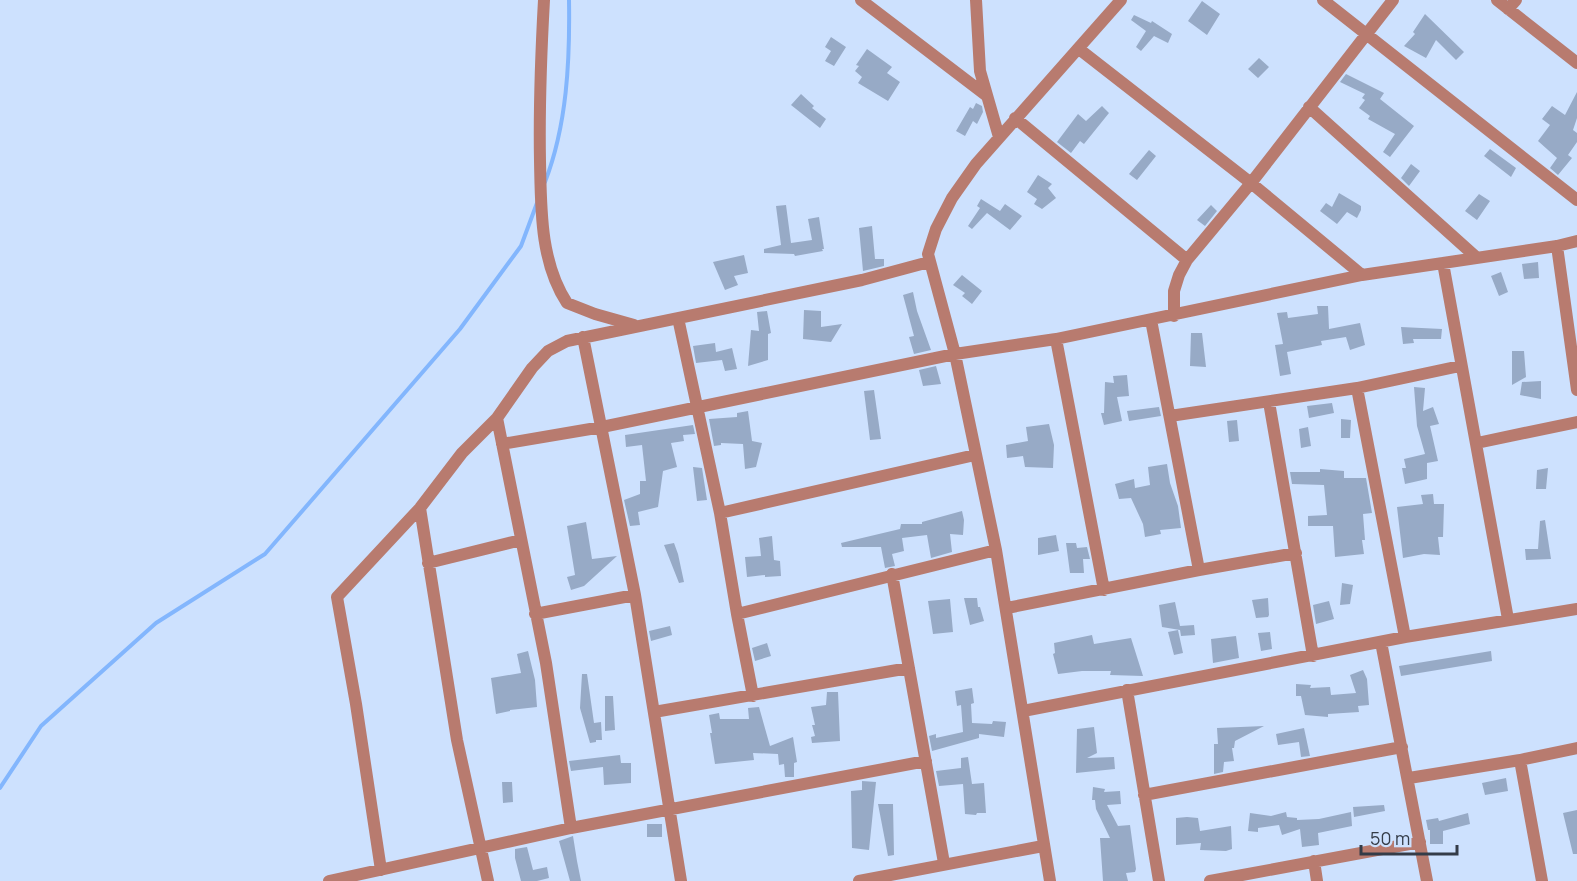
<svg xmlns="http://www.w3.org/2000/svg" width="1577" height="881" font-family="Manrope,sans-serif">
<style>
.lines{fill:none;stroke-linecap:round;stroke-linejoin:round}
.stream{stroke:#83b6fd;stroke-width:4}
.building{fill:#97aac6}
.minor{stroke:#b87b6f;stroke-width:12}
</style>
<rect width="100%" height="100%" fill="#cde1fe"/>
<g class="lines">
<path class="stream" d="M545 182C567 125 570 61 569 0
M0 788 41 726 156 623 265 554 460 329 521 246 537 203"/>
</g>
<path class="building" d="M1202 1 1220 14 1207 35 1188 21Z
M1425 14 1464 52 1456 60 1436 40 1426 58 1404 46 1415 34 1413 32Z
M1134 15 1151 23 1152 21 1172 34 1168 43 1154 36 1141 51 1136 47 1146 31 1131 20Z
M831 37 846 47 834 66 825 61 831 51 825 47Z
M867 49 892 67 887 73 900 82 888 101 858 83 862 77 855 71 859 66 856 65Z
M1259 58 1269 67 1258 78 1248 69Z
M1346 74 1384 93 1380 99 1414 126 1390 157 1383 152 1395 134 1368 119 1370 116 1359 108 1365 100 1362 98 1365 94 1340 82Z
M1577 92V118L1573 130 1577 133V142L1568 155 1572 158 1558 175 1550 168 1557 158 1538 141 1550 125 1542 119 1552 106 1565 115Z
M801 94 814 106 812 108 826 119 820 128 791 105Z
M976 103 982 106 983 112 977 124 973 121 965 136 956 131 970 107 973 109Z
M1102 106 1109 113 1084 144 1080 141 1071 153 1057 142 1078 114 1086 121Z
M1490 149 1516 168 1511 177 1484 156Z
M1149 150 1156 156 1137 180 1129 174Z
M1411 164 1420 171 1409 186 1401 178Z
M1038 175 1052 184 1048 188 1056 198 1042 209 1034 204 1037 199 1027 192Z
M1339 193 1361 206V210L1357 218 1347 212 1337 224 1320 211 1326 203 1332 207Z
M1479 194 1490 201 1477 220 1465 211Z
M981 199 1000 211 1005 204 1022 216 1010 230 987 213 972 229 968 226 980 208 977 206Z
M786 205 791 243 812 240 808 219 819 217 824 249H822L823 251 795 256 794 254 764 253V249L781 245 776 206Z
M1211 205 1217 211 1205 226 1197 220Z
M872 226 875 259H884V266L863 271 859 228Z
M744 255 748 273 734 276 738 285 725 290 713 262Z
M1538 262 1539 278 1524 279 1522 264Z
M1501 272 1508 292 1499 296 1491 276Z
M962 275 982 291 972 304 962 296 965 293 953 285Z
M913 292 917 311 931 350 914 354 909 337 914 336 903 295Z
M1317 306H1328L1329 329 1360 323 1365 345 1350 350 1346 337 1321 341 1322 345 1287 352 1291 374 1280 376 1275 345 1283 344 1277 313 1287 312 1288 318 1318 314Z
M804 310 821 311V327L842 324 831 342 803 339Z
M767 311 771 333 768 334V360L748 366 751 330 759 331 757 312Z
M1401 327 1442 329 1441 339H1413L1414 343 1403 344Z
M1191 333H1202L1206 367 1190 366Z
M715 343 716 352 732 348 737 369 725 371 722 360 696 363 693 346Z
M1512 351H1524L1526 377 1512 385Z
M936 366 941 384 923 386 919 370Z
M1127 375 1129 396 1117 397 1122 421 1104 425 1101 413H1104L1105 382 1114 383 1113 376Z
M1541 381V399L1520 395 1522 382Z
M1414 387 1425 388 1423 411 1433 407 1439 424 1430 426 1438 461 1427 463V479L1405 484 1402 468H1409H1406L1404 459 1425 454 1417 426Z
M874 390 881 439 870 440 864 391Z
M1332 403 1334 413 1309 418 1307 406Z
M1159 407 1161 416 1129 421 1127 411Z
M748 411 752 441 762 443 756 467 745 469 743 444 721 443V445L714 446 709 419 737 417V413Z
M1341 419 1351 420 1350 438H1341Z
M1237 420 1239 441 1229 442 1227 421Z
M1049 424 1054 445 1053 468 1025 467 1023 456 1007 458 1006 445 1028 441 1026 427Z
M693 425 695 434 683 435 684 441 671 443 677 467 663 471 658 507 638 512 640 525 630 526 624 500 640 494V481H646L642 445 626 447 625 435Z
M1308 427 1311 446 1301 448 1299 429Z
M1167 464 1170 483 1178 506 1181 528 1160 530 1161 534 1145 537 1143 524 1131 498 1119 499 1115 484 1134 479 1135 488 1150 485 1148 467Z
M693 467 702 468 707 500 697 501Z
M1548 468 1546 489H1536L1537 470Z
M1320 469 1344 471V478H1366L1372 513 1363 514 1365 540H1362L1364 554 1335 557 1333 526H1308V516L1327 515 1324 485 1292 484 1290 472H1320Z
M1433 494 1434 504H1444L1443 537H1438L1440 555 1424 554 1403 558 1397 507 1423 504 1421 495Z
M962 511 964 520 963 535 950 534 952 552 931 558 927 535 902 538 904 551 892 554 895 566 885 568 881 547H842L841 543 900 529 901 524H922V522Z
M1545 520 1551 559 1526 560 1525 549H1538L1540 521Z
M586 522 592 559 617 556 584 586 571 590 567 577 575 575 567 526Z
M1056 535 1059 551 1038 555V538Z
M772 536 774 560 780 561 781 576 765 577V575L747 577 745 557 761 556 759 538Z
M674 543 678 554 684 582 679 583 664 545Z
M1066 543H1076L1077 548 1087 547 1090 559H1083L1084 573H1070Z
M1342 583 1353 585 1350 604 1340 605Z
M964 598H977L978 607H980L984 621 970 625Z
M1268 598 1269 615 1268 617 1256 618 1252 600Z
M950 599 953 632 933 634 928 601Z
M1329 601 1334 619 1316 624 1313 605Z
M1175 602 1180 626 1194 625 1195 635 1181 636 1180 630 1162 627 1159 605Z
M670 626 672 635 651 641 649 631Z
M1178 630 1183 653 1174 655 1168 632Z
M1270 632 1272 649 1261 651 1258 633Z
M1092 635 1094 644 1131 638 1143 676 1110 675 1111 671H1082L1058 674 1053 654 1055 653 1054 643Z
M1236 636 1239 658 1213 663 1211 639Z
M767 643 771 656 755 661 752 648Z
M528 651 535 680 537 707 510 710V711L496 714 491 678 521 673 517 654Z
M1491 651 1492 661 1401 676 1399 666Z
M1363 670 1367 679 1369 705 1358 706 1359 712 1328 714V717L1305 715 1301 696H1296V684L1311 685 1310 688 1330 687 1331 695 1356 693 1350 675Z
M582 674H587L594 723 601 722 602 740H596V742L590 743 580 708Z
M972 688 974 703 971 704 972 723 992 724 993 721 1006 722 1004 737 979 734V738L932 751 929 736 936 734V738L963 732 961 705 957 706 955 691Z
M827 692H838L840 741 812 743 811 737 815 736 812 725H815L811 707 826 705Z
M605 696H613L615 730 605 731Z
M759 707 770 746 793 737 797 762 794 763V777H785L784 764 779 765 778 754 753 753 754 760 715 764 710 733H712L709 715 719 713 720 719H749L748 708Z
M1264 726 1235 741 1234 748H1232L1234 761 1224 762 1223 772 1214 774V744H1218L1217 728Z
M1094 727 1097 753 1087 758 1114 757 1115 769 1076 773 1077 729Z
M1304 728 1310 756 1301 757 1299 742 1278 745 1276 734Z
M620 755 621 763H631V783L604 785 603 767 571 771 569 761Z
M968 757 972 784 984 783 986 813H977L976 815 965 814 963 784 939 786 936 771 961 768V758Z
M1506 778 1508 791 1485 795 1482 783Z
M862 781 876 782 869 850 852 848 851 791 862 790Z
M502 782H512L513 802 503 803Z
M1093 787 1105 789 1104 792 1120 791 1121 804 1107 805 1118 826 1130 825 1136 869 1135 872 1126 873 1128 881H1103L1100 838H1110L1096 809 1095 800H1092Z
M878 804H893L894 855 888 856Z
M1384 805 1385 811 1354 817 1353 807Z
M1577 810V854H1573L1563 813Z
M1286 812 1287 817 1297 818V820L1319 819 1351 812 1352 826 1318 833 1319 845 1302 847 1300 829 1282 835 1279 825 1258 828V832L1248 831 1250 813 1271 816Z
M1468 813 1470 824 1443 831V844H1430V830H1428L1426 820 1438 818 1439 821Z
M1187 817 1198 818 1200 831 1231 826 1232 849 1226 851 1200 850 1201 843 1176 845V818Z
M647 824H662V837H647Z
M573 836 577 861 581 881H570L559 841Z
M527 847 533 870 547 867 549 878 537 881H521L515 858V849Z"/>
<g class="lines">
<path class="minor" d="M544 0C541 54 539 107 540 161 541 208 540 262 567 303L595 314 634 325
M861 0 987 96
M976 0 980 71 999 137
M1323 0 1577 200
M1497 0 1577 63
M1508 9 1516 0
M1079 49 1251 183 1362 275
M1309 107 1476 257
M1015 118 1187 260
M1557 246 1577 390
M1443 263 1508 619
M1174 316V291L1179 275 1187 260 1251 183 1393 0
M678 318 720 513 737 614 753 696
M1151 320 1199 570
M583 337 635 595 681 881
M1056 339 1104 590
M1357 388 1405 637
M1269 402 1313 656
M1170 416 1357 388 1460 366
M497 418 546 663 571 828
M1477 443 1577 422
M502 444 602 427 955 354 1056 339 1362 275 1557 246 1577 241
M420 508 457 740 488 881
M720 513 975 455
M428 563 521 540
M892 574 944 863
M1007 608 1199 570 1296 553
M535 614 635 595
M737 614 996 550
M1381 642 1427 881
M1127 690 1159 881
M1023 711 1405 637 1577 609
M654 712 909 668
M1520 760 1542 881
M1409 778 1520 760 1577 748
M1144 795 1402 747
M1314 861 1317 881
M381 870 356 704 337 597 420 508 462 453 497 418 532 368 548 351 567 341 862 280 929 262
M329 881 571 828 926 761
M859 881 1043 846
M1050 881 996 550 955 354 928 254 936 229 952 198 976 164 1121 0
M1210 881 1420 842"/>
</g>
<path d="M1361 845v9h96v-9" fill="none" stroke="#343c48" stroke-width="3"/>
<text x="1370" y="845" font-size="18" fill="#343c48" stroke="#cde1fe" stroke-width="4.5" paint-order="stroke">50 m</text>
</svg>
